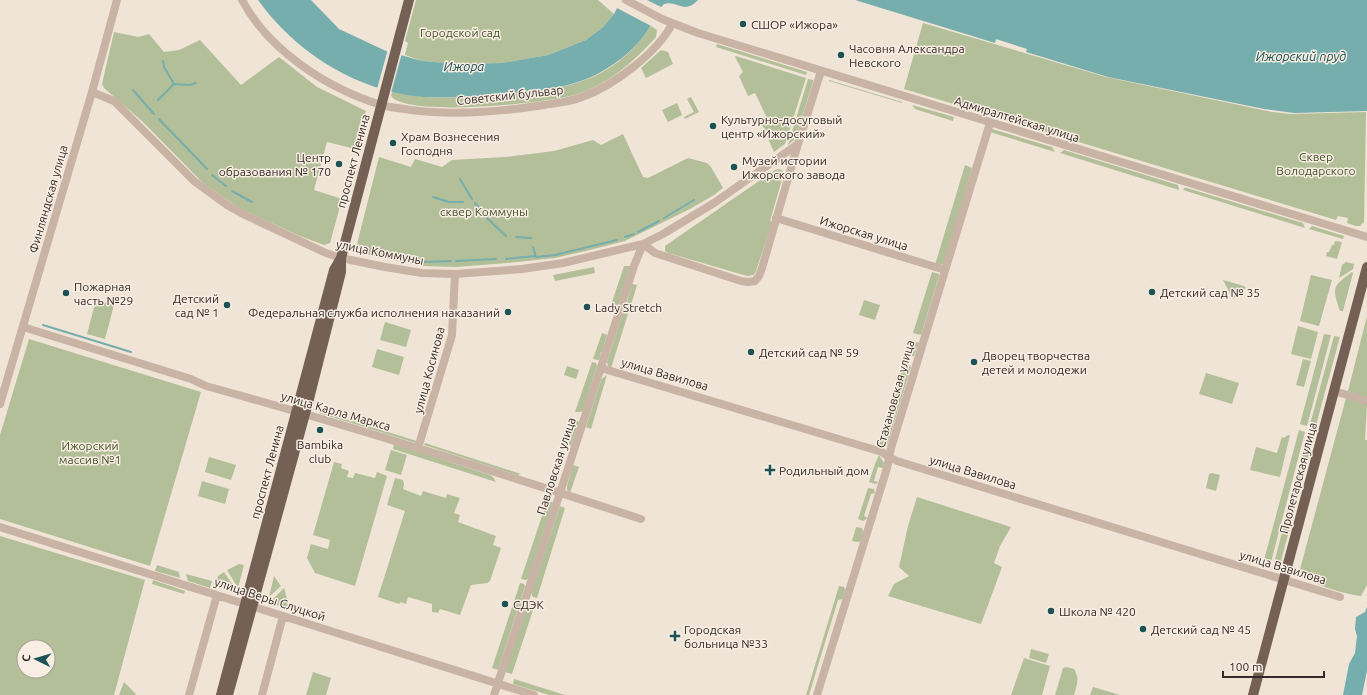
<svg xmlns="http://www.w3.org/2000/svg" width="1367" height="695" font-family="Ubuntu,sans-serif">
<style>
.green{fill:#b3bf98;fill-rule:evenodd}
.water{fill:#76adad}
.pier{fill:#f0e4d7}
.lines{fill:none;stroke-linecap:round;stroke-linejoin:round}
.stream{stroke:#76adad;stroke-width:2}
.minor{stroke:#c8b3a4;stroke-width:8}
.major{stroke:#756056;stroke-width:10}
.poi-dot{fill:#1c5254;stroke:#f8eee3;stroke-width:1.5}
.labels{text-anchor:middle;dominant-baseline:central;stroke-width:3;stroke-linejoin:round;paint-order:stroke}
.poi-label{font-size:12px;fill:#332925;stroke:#f8eee3;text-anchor:start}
.park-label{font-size:12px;fill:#445129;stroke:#f8eee3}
.street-label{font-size:12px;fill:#332925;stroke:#f8eee3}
.water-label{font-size:13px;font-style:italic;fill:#1c5254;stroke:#f8eee3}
</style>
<rect width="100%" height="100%" fill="#f0e4d7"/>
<path class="green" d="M416 0H598L614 14 603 27 586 40 548 55 502 63 460 64 422 61 405 55 408 43 405 41Z
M923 23 1106 77 1272 112 1291 114 1366 112 1364 222 1360 226H1356L1347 223 1348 218 1338 216 1336 220 904 89Z
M651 26 657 30 656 37C635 61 608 84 578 94 551 103 407 118 391 96L392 91C423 100 454 98 485 96 521 94 562 91 595 76 618 65 637 47 651 26Z
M114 32 138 37 149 34 164 52 179 50 200 40 241 85 279 57 317 87 366 111 355 149 327 142 314 190 342 199 330 243 324 245 300 236 241 209 224 198 202 182 143 122 104 88 102 84Z
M717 44 807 72 806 75 716 47Z
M661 50 668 52 673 64 646 78 641 68Z
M736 56 806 78 785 144 774 152 760 120 766 116 755 93 748 96 739 76 743 72 735 57Z
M808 79 813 80V82L797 133 794 140 788 145Z
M829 80 902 102V103L829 81Z
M691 97 699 112 685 119 684 117 694 112 687 99Z
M677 103 682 115 668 122 662 110Z
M912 105 954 117 953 121 915 109Z
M992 129 1052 147 1055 152 990 132Z
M623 134 643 177 648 178 688 158 707 163 711 167 723 188 714 195 690 209 625 241 586 251 555 258 507 263 456 267 422 266 355 252 379 157 411 167 415 159 442 167 452 160 505 157 554 151 593 140 601 145Z
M1064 150 1178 185 1179 190 1060 153Z
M965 165 972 168 945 263 941 265H935Z
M779 169 783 171V176L770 221 772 222 756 271 754 275 747 276 668 253 665 251V246L775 170Z
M1184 188H1187L1303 223 1305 228 1183 190Z
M1312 226 1344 236 1343 239 1309 229Z
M1335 241 1342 242 1337 259 1326 256 1327 252H1329L1332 245H1334Z
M1346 262 1354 264 1353 269 1339 278 1342 265Z
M624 266H630L617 307 614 308H610Z
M594 267 595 273 555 281 553 275Z
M932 272 939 274V276L921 335 913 333Z
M1352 272 1353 273 1343 311H1340C1332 287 1332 287 1352 272Z
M1311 275 1332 280 1319 326 1300 321Z
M1223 280 1244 286 1246 288 1233 299Z
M632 284 637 285 631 305 627 302Z
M96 300 114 305 105 339 87 334Z
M864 300 880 305 875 320 859 315Z
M623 312 628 314 611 368 608 366 607 362Z
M1367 316V398L1348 391Z
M385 322 411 330 406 347 380 340Z
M1298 326 1318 332 1311 359 1291 354Z
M602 333 607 335 602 352H601L600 359 598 360 593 359Z
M1324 334 1331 335 1307 426 1300 424Z
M1334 336 1340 337 1315 429 1309 428Z
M29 339 201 392 150 566 0 519V435Z
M911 340 919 343 914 356 906 357Z
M377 349 404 357 399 375 372 367Z
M1303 359 1311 361 1304 387 1296 385Z
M592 362 596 363 597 366 583 411 580 412H575Z
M904 362 911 367 887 446 879 445Z
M567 366 579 370 576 379 564 375Z
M1206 373 1239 383 1232 404 1199 394Z
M607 375 591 429 586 427 601 380 604 377Z
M1346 398 1367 404 1365 440H1367V585L1361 596C1342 593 1314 586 1299 573Z
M320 411 417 441 416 443 319 413Z
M574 419 579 422 571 446 566 443Z
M1299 430 1305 432 1271 562 1264 560Z
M1308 433 1314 436 1280 565 1274 563Z
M1288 435H1290L1280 477 1250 470 1256 447 1277 453 1282 437 1284 438Z
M425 443 521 474 517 475 424 445Z
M394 444 490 475 493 477 496 482 393 449Z
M391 450 407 455 401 475 385 470Z
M879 455 884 463 883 468 878 467 874 481 879 482 875 484 869 482 875 464Z
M209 457 236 465 231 480 205 472Z
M334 462 342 464 341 468 349 471 347 477 353 478 355 473 375 478 377 472 387 476 355 586 315 573 307 558 311 544 328 549 330 540 313 535Z
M573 465 579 467 570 493 567 490V486Z
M1212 473 1220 475 1216 491 1206 488 1209 474Z
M395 478 403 480 404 484 403 489 421 496 423 491 446 498 447 494 460 498 454 513 460 515 458 522 496 536 493 545 501 548 490 581 487 583 471 585 460 615 440 609 438 613 432 612V604L408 597 406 604 401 602 399 604 378 597 405 511 387 505Z
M202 481 229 489 225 504 198 496Z
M868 488 874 489 875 493 871 494 864 516 868 518 863 521 858 519Z
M917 497 1011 527 1000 546 994 563 1002 567 981 624 888 596 894 584 909 576 899 567 908 526Z
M547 501 553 502 528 579 526 580 521 579Z
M560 506 565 508 537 598 533 597 531 593Z
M856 527 862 528 863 532 861 541 858 542 852 541Z
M0 536 145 580 114 695H0ZM24 647H48V671H24Z
M239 564 244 565 238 588 227 570Z
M157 565 179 572 180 578 155 571Z
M224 572 237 591V593L215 586 218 576Z
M186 574 212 581 210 588 188 581Z
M274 576 281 586 269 597Z
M153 580 185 591 184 594 152 584Z
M520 583 524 584 525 586 498 670 492 668Z
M839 586 844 587 845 589 843 599 838 600 809 695H806Z
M284 588 288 602 287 608 269 603Z
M530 600 536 601 512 674 505 672 528 602Z
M1031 649 1049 654 1046 663 1029 658Z
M1024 658 1050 666 1042 695H1011Z
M1067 667 1074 669C1080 679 1077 684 1074 695H1055L1063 668Z
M313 672 331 678 326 695H306Z
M514 679 565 695H549L513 684Z
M124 682 136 694 135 695H119Z
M1093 687 1120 695H1090Z"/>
<path class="water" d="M258 0H311L339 29 386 51 422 61 460 64 502 63 548 55 586 40 603 27 614 14 621 0H698C684 15 677 0 664 4 657 11 654 22 648 30 636 48 619 62 601 72 571 89 532 92 498 95 468 96 437 100 407 95 348 85 293 49 258 0Z
M855 0H1367V111L1294 113 1264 109 1108 77 1026 52 1027 49 996 39 995 43Z
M1367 607V671L1362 695H1343L1349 664 1355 653 1357 636 1355 629 1356 617 1365 612Z"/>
<path class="pier" d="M619 0H647L663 8 653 27 615 7Z
M388 49 402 53 391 93 377 89Z"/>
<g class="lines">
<path class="stream" d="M163 61 164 67 174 84
M133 90 154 114
M158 100 174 84 190 85 196 83
M159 119 207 169
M212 175 226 186
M460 179 472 199
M232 191 252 202
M433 197 449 202H463
M475 203 488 219 506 236
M664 218 694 200
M638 232 659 221
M516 237 531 238
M625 237 634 234
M533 247 536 257 555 255 617 240
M506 259 535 256
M456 261 496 259
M423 262 451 261
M43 325 131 352"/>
<path class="minor" d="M242 0C269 51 327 88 381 105 391 108 401 108 411 110 456 116 500 112 544 105 557 103 570 102 582 97 613 86 657 53 672 24
M626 0 662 19 698 33 1367 237
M92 92 114 101 194 181 227 205 245 215 326 253 341 258 385 267 422 273 455 274 522 269 563 263 643 244 663 234 714 203 798 144 821 71
M776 218 945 270
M643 244 655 253 741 281 748 282 755 281 759 276 762 268 798 144
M23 327 191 379 206 386C352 426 497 472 641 519
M601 368 882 452 889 457 897 461 1340 597
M1334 391 1367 401
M0 404 92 92 117 0
M418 448 452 335 455 274
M0 527 534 695
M189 695 217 595
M262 695 283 616
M494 695 634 266 643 244
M817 695 887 468 891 448 990 123"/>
<path class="major" d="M221 695 334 270 341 258
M228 695 308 403 341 272V258L409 0
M1253 695 1367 267"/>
</g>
<g class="poi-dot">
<circle cx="743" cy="24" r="4"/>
<circle cx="841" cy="55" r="4"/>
<circle cx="713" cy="126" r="4"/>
<circle cx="393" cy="143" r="4"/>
<circle cx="339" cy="164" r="4"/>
<circle cx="734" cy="167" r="4"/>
<circle cx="1152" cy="292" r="4"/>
<circle cx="66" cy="293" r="4"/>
<circle cx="227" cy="305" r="4"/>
<circle cx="587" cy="307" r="4"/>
<circle cx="508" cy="312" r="4"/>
<circle cx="751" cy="352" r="4"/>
<circle cx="974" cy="362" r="4"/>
<circle cx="320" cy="430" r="4"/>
<path d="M768 464h4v4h4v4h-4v4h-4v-4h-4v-4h4z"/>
<circle cx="505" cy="604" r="4"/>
<circle cx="1051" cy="611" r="4"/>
<circle cx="1143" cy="629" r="4"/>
<path d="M673 630h4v4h4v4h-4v4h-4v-4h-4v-4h4z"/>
</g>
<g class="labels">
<g class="poi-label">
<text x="751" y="24">СШОР «Ижора»</text>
<text x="849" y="48">Часовня Александра<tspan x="849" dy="14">Невского</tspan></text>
<text x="721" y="119">Культурно-досуговый<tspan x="721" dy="14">центр «Ижорский»</tspan></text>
<text x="401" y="136">Храм Вознесения<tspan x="401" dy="14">Господня</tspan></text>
<text x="331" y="157" text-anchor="end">Центр<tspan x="331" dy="14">образования № 170</tspan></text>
<text x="742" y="160">Музей истории<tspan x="742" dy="14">Ижорского завода</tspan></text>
<text x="74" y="286">Пожарная<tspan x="74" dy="14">часть №29</tspan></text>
<text x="1160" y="292">Детский сад № 35</text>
<text x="219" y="298" text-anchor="end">Детский<tspan x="219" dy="14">сад № 1</tspan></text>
<text x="595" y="307">Lady Stretch</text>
<text x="500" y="312" text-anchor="end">Федеральная служба исполнения наказаний</text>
<text x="759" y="352">Детский сад № 59</text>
<text x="982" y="355">Дворец творчества<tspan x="982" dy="14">детей и молодежи</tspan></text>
<text x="320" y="444" text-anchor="middle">Bambika<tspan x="320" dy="14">club</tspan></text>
<text x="779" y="470">Родильный дом</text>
<text x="513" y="604">СДЭК</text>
<text x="1059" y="611">Школа № 420</text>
<text x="684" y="629">Городская<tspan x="684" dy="14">больница №33</tspan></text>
<text x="1151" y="629">Детский сад № 45</text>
</g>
<g class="park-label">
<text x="460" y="32">Городской сад</text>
<text x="1316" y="156">Сквер<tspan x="1316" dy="14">Володарского</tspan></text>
<text x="484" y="211">сквер Коммуны</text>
<text x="90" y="445">Ижорский<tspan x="90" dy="14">массив №1</tspan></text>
</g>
<g class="street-label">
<text transform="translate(510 95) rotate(-6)">Советский бульвар</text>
<text transform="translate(1017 119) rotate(17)">Адмиралтейская улица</text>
<text transform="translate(353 161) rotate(-75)">проспект Ленина</text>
<text transform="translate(48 199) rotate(-74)">Финляндская улица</text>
<text transform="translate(864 233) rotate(17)">Ижорская улица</text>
<text transform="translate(380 252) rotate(11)">улица Коммуны</text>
<text transform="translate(429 370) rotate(-75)">улица Косинова</text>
<text transform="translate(665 374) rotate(16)">улица Вавилова</text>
<text transform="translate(895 394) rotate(-74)">Стахановская улица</text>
<text transform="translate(336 411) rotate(16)">улица Карла Маркса</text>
<text transform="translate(556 466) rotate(-72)">Павловская улица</text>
<text transform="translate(267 472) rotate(-75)">проспект Ленина</text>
<text transform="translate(973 472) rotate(17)">улица Вавилова</text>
<text transform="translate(1298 478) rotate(-75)">Пролетарская улица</text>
<text transform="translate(1283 567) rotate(17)">улица Вавилова</text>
<text transform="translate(270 599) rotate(18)">улица Веры Слуцкой</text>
</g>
<g class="water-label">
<text x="1301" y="56">Ижорский пруд</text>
<text x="464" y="66">Ижора</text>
</g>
</g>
<g transform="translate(36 659) rotate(275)"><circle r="19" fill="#f8eee3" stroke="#a99f97"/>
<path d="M0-3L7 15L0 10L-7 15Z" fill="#1c5254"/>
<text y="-6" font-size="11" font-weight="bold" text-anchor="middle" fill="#332925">С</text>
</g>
<path d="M1223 671v6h101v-6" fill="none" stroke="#332925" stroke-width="2"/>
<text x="1229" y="671" font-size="12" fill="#332925" stroke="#f8eee3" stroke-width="3" paint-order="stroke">100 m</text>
</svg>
